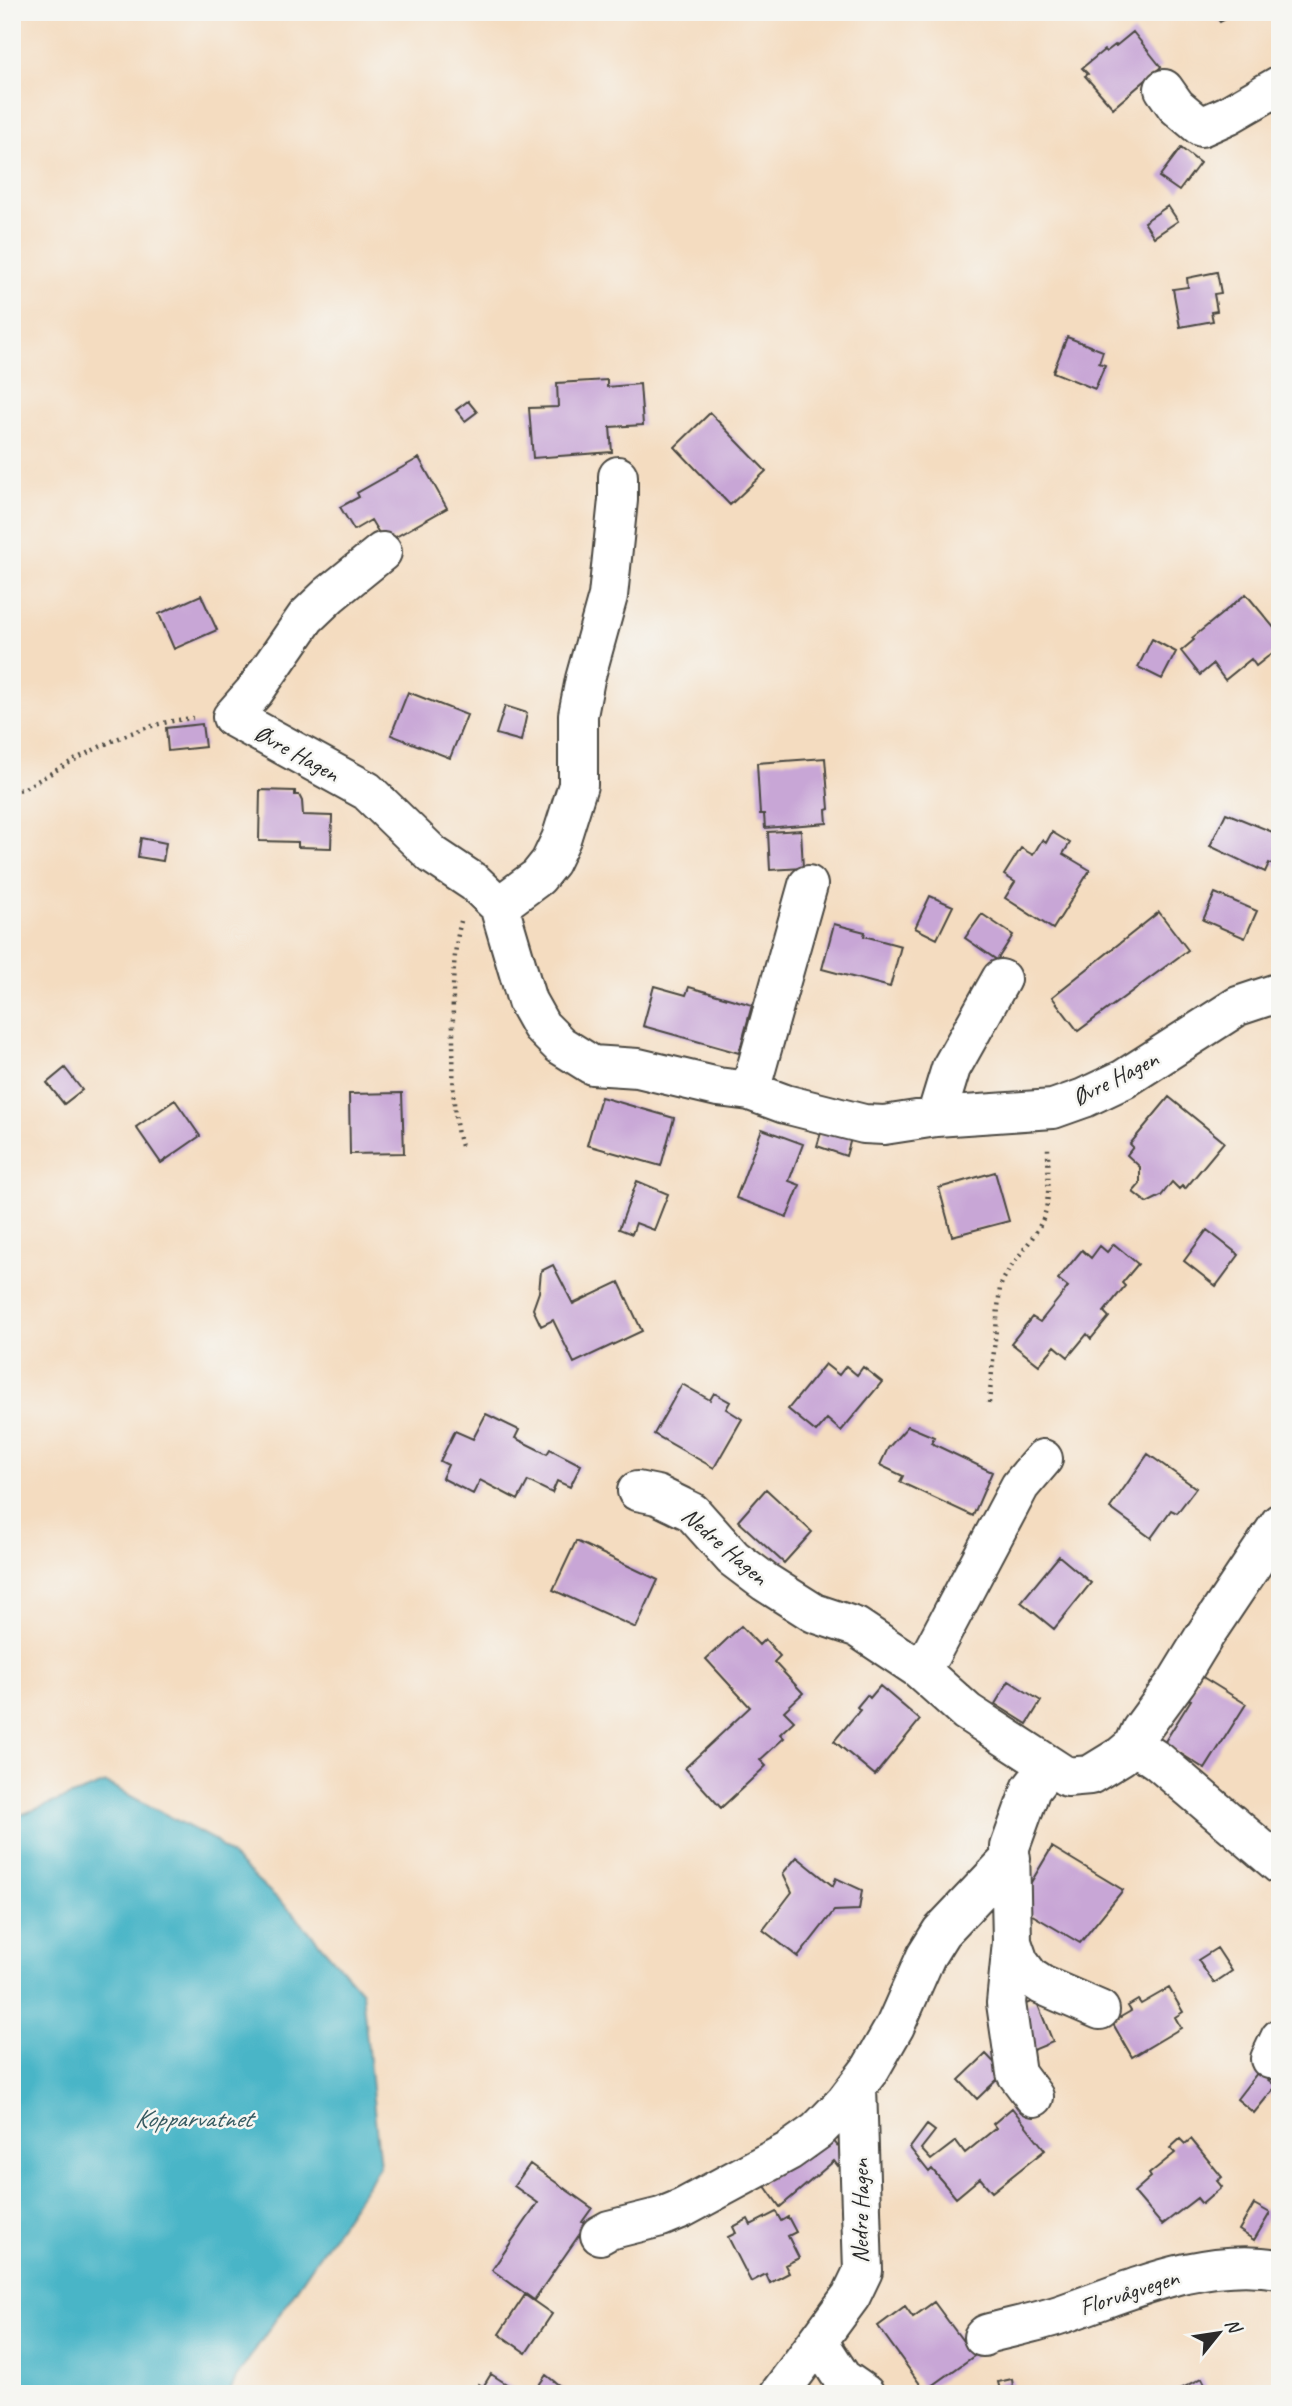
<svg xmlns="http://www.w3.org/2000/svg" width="1292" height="2406" font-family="Caveat,sans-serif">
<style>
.water{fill:#4ab5c7;stroke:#3a7079;stroke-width:2}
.building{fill:#c8a6d6}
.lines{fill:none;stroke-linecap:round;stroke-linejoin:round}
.minor-casing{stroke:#494641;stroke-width:42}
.path{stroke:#494641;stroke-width:4.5;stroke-dasharray:2 5;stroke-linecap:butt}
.minor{stroke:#fff;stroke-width:38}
.labels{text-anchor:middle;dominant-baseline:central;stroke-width:5;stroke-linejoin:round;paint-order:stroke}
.street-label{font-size:24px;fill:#2b2b2b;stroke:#f6f6f2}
.water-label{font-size:26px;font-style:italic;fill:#365b62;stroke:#f6f6f2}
</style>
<rect width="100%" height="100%" fill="#f6f6f2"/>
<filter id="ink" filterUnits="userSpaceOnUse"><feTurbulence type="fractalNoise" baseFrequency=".0143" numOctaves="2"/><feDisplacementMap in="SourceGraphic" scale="14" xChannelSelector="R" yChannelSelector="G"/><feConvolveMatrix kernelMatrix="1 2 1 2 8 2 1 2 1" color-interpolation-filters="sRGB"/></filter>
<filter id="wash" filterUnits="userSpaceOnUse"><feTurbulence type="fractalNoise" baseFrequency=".00686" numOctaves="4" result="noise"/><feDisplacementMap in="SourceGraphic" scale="28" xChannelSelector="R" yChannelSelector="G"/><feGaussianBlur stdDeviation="1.57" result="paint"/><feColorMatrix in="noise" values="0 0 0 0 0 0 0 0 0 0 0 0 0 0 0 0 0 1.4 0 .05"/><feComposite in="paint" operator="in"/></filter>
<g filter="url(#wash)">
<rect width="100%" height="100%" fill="#f4dcc0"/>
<path class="water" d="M106 1783 214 1840 293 1913 362 1992 380 2166 236 2378 229 2394H12V1818Z"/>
<g id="blocks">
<path class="building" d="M1213 12H1239L1220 22Z
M1133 32 1161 67 1113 108 1085 76 1088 74 1082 68 1104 50 1106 52 1115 45 1116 46Z
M1181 148 1200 163 1179 191 1159 177Z
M1168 206 1178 221 1154 237 1144 222Z
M1217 272 1221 293 1214 294 1217 311 1211 312 1213 321 1180 327 1173 289 1188 287 1187 278Z
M1067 337 1103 351 1099 363 1105 365 1095 389 1053 372Z
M607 380V387L640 384 643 425 610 427 612 452 533 458 529 408 558 407 557 383Z
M468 401 477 412 465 421 456 410Z
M710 413 766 471 730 505 675 447Z
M419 458 447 508 385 543 371 520 354 530 340 507 359 497 357 493Z
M1246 594 1280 635V647L1256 666 1251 659 1225 680 1213 664 1200 675 1181 651 1194 640 1192 638Z
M201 595 217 630 174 649 159 614Z
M1152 639 1176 652 1162 679 1138 667Z
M408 692 467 715 450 758 391 735Z
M505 706 527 713 521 741 496 734Z
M202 724 205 747 168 751 166 728Z
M825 758 829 809 826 810 827 823 765 828 764 814H760L757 763Z
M260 790 295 791V795H299L302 801 303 815 332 816 331 848 298 847V842L259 841Z
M1226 813 1280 835V868L1269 863 1265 872 1210 846Z
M801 830 803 868 770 870 768 832Z
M1052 832 1070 843 1063 854 1090 870 1053 929 1005 898 1015 882 1004 875 1021 848 1033 855 1042 840 1046 843Z
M141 838 166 843 163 861 138 857Z
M1215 893 1257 911 1245 938 1203 920Z
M930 896 953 906 937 939 915 928Z
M1159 912 1188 950 1078 1031 1052 997Z
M982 914 1013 935 997 960 965 938Z
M834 924 865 932 864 936 901 946 890 987 822 969Z
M654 986 686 995 689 987 752 1005 739 1053 643 1026Z
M65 1068 82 1090 64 1104 47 1083Z
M402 1093 404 1153 350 1154 349 1094Z
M601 1097 674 1118 661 1166 587 1145Z
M1169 1097 1224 1142 1185 1189 1182 1186 1179 1189 1172 1182 1161 1196 1147 1203 1133 1192 1140 1184V1167L1127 1155 1133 1147 1130 1144Z
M175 1100 200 1136 161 1163 136 1127Z
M823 1126 852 1135 846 1156 817 1146Z
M762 1129 803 1144 789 1181 800 1185 787 1217 736 1198Z
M995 1172 1009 1221 952 1236 939 1188Z
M637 1181 668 1194 654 1230 636 1223 632 1234 619 1229Z
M1207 1230 1239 1255 1216 1286 1184 1261Z
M1114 1244 1138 1264 1122 1283 1125 1286 1104 1312 1109 1317 1091 1339 1087 1334 1068 1357 1055 1346 1039 1365 1011 1343 1032 1317 1040 1322 1068 1287 1058 1279 1082 1250 1091 1258 1100 1246 1107 1252Z
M553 1265 573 1304 619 1282 642 1331 574 1363 553 1320 541 1326 533 1309 539 1292 541 1271Z
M825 1364 839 1375 846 1366 857 1375 863 1367 882 1382 841 1431 827 1419 816 1432 788 1409Z
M682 1384 710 1400 714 1393 730 1402 726 1409 742 1419 714 1468 654 1434Z
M486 1414 519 1430 515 1438 547 1454 550 1449 581 1465 570 1487 557 1481 552 1493 528 1481 518 1500 480 1480 473 1494 442 1478 448 1465 440 1461 455 1431 473 1439Z
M908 1426 934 1437 931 1443 992 1472 973 1516 900 1482 903 1476 880 1465 888 1448Z
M1148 1454 1196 1488 1177 1513 1171 1510 1151 1538 1110 1508Z
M766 1489 812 1532 784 1563 738 1521Z
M576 1541 658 1580 636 1628 553 1590Z
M1059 1556 1091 1583 1054 1629 1021 1602Z
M741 1626 759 1645 765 1639 780 1656 774 1662 803 1693 784 1711 794 1721 780 1734 784 1738 760 1760 766 1766 721 1808 685 1768 750 1707 706 1659Z
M1201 1676 1246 1704 1205 1769 1164 1743 1191 1700 1187 1698Z
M1009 1681 1041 1701 1027 1724 995 1704Z
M880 1686 920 1720 875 1775 834 1741 860 1710 857 1707 867 1695 870 1698Z
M1052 1847 1123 1890 1080 1943 1017 1906Z
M797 1857 833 1886 836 1878 862 1890 859 1910 834 1911 798 1957 763 1930 792 1892 783 1873Z
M1217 1948 1232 1971 1214 1983 1198 1960Z
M1169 1988 1183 2012 1175 2017 1181 2028 1132 2057 1112 2022 1131 2011 1128 2006 1138 2000 1141 2004Z
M1036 2000 1053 2042 1026 2053 1008 2011Z
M986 2054 1004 2073 977 2099 959 2080Z
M1258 2072 1276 2086 1254 2113 1237 2099Z
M1012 2108 1045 2150 992 2192 980 2178 956 2198 932 2169 929 2172 910 2148 927 2125 935 2131 921 2149 931 2160 956 2141 965 2153 996 2128 993 2124Z
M829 2135 847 2158 838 2166 834 2161 780 2207 762 2182Z
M1180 2139 1185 2144 1191 2139 1222 2177 1217 2181 1222 2187 1202 2204 1197 2198 1162 2225 1134 2192 1151 2177 1149 2174 1175 2153 1170 2148Z
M530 2164 592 2208 582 2222 586 2225 534 2300 492 2270 538 2203 514 2186Z
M1254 2204 1270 2213 1254 2240 1239 2230Z
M776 2212 781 2221 788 2217 796 2232 788 2236 799 2258 785 2265 789 2273 770 2283 766 2274 751 2282 728 2237 736 2233 733 2227 748 2219 751 2225Z
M525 2295 552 2314 526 2353 499 2334Z
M934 2302 974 2356 925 2391 878 2326 905 2306 913 2317Z
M491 2374 522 2394H473L479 2384 483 2387Z
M546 2375 565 2390 562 2394H542L545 2390 539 2385Z
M1202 2378 1210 2394H1171Z
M1012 2379 1014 2394H1001L998 2382Z"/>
</g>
</g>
<g filter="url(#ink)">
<use href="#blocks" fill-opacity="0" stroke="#494641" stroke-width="2"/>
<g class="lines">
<defs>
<path id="minor" d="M1164 89 1176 106 1201 127 1228 115 1280 85
M382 552 329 595 306 617 254 692 232 717 367 791 433 855 475 883 499 906 527 1001 541 1026 560 1045 592 1065 638 1068 718 1087 750 1091 785 1104 864 1124 884 1125 936 1117 1053 1109 1084 1098 1124 1079 1238 1006 1280 992
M499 906 538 877 550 862 561 839 578 785V715L585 679 608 596 618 500V476
M750 1091 808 885
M936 1117 951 1068 1001 979
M637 1491 657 1495 692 1512 733 1558 765 1582 814 1613 856 1627 919 1669 967 1712 1067 1777 1090 1775 1121 1756 1134 1745 1141 1730 1177 1681 1205 1635 1280 1523
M919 1669 931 1654 1020 1486 1043 1459
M1134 1745 1158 1761 1280 1865
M1049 1766 1031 1789 1010 1847 1012 1942 1019 1962 1030 1977 1042 1985 1100 2010
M1012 1942 1006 2003 1016 2073 1034 2097
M1270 2059 1280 2038
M600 2235 609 2230 661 2217 683 2208 789 2151 817 2131 845 2102 871 2068 895 2026 926 1956 941 1932 1011 1858
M983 2337 986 2334C1012 2327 1039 2322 1065 2313 1134 2289 1204 2256 1280 2269
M818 2341 842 2378 865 2394
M779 2394 851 2296 863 2271 857 2087"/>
</defs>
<use href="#minor" class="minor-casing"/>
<path class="path" d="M12 791 23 789C77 759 130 724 193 718
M461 921C451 959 453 1003 453 1042 454 1076 451 1113 461 1146
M989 1403 1000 1287C1010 1262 1031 1245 1042 1221 1051 1203 1048 1169 1048 1148"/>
<use href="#minor" class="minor"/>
</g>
</g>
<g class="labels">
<g class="street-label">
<text transform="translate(297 753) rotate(29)">Øvre Hagen</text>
<text transform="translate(1115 1078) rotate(-27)">Øvre Hagen</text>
<text transform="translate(725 1546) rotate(41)">Nedre Hagen</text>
<text transform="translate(860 2211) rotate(-90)">Nedre Hagen</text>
<text transform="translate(1129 2292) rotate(-18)">Florvågvegen</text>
</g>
<g class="water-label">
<text x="193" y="2118">Kopparvatnet</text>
</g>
</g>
<rect width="1292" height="2406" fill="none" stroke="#f6f6f2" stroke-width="42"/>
<g transform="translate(1219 2333) rotate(60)" stroke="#f6f6f2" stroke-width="5" paint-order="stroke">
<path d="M0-5L12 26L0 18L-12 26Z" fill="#2b2b2b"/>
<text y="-10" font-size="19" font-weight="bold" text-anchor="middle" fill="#2b2b2b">N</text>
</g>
</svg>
